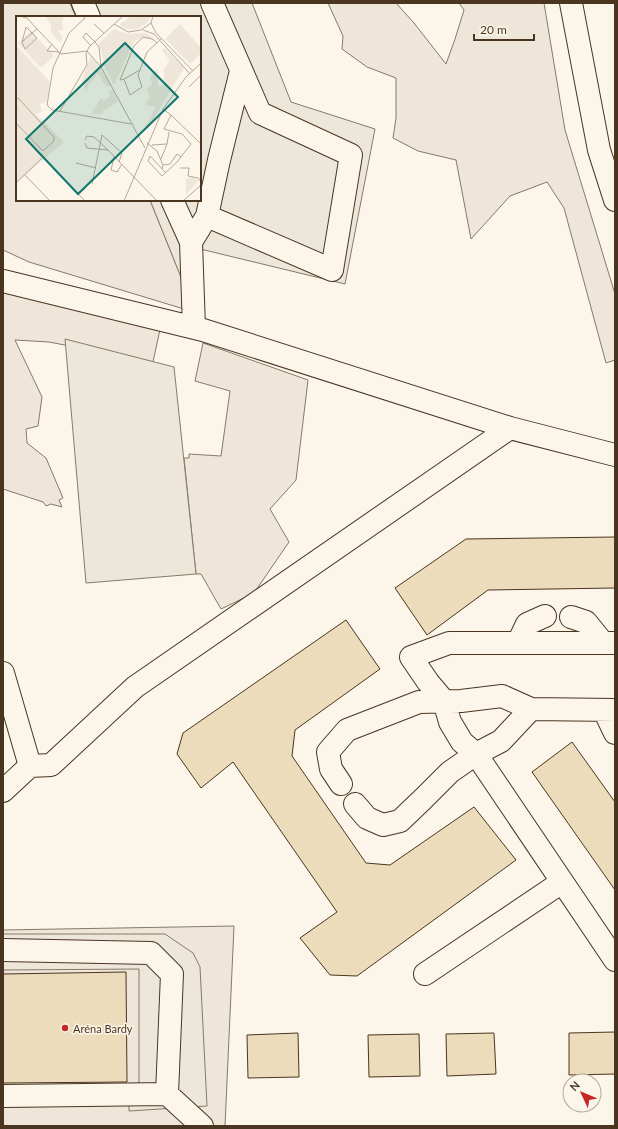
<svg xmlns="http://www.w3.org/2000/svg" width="618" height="1129" font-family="Lato,sans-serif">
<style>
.green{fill:#ede6d9;stroke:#887966}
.parking{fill:#ede7d9;stroke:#887966}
.building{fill:#ecdcbc;stroke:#4a3520}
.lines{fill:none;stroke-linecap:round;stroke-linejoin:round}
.minor-casing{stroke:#4a3520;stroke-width:24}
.major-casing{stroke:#4a3520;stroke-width:24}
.minor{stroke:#fbf6e9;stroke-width:22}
.major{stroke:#fbf6e9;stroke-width:22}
.poi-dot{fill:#c62828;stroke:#fbf6e9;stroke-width:1.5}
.labels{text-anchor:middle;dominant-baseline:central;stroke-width:3;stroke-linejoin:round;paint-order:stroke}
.poi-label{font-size:11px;fill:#4a3520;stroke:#fbf6e9;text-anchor:start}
.inset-road{fill:none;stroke:#b4a999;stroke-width:1}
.view{fill:#0f766e;fill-opacity:0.15;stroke:#0f766e;stroke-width:2}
.inset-edge{fill:none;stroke:#4a3520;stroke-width:2}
</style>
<rect width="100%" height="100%" fill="#fbf6e9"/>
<path class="green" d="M3 3H70L76 17H17V200H150L187 292 184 309 29 262 3 250Z
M328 3H396L414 23 446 64 455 39 464 10 459 3H544L565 130 615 294V360L606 363 564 208 547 182 510 196 471 239 456 160 418 151 393 138 396 118V78L367 67 342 49 343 36Z
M3 292 162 320 153 362 49 342 15 340 42 397 38 426 26 429 27 443 46 458 63 498 59 500 62 507 51 504 46 506 43 502 3 489Z
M203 343 308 380 296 480 270 509 289 542 254 593 221 609 201 574H196L184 458H189V454L221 456 230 391 195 381Z
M234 926 225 1126H3V930Z"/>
<path class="parking" d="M70 3H252L291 102 375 129 345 284 192 247 187 292 150 200H200V17H76Z
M65 339 174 367 196 574 86 583Z
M3 934H165L193 953 200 967 207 1106 129 1111V1092L138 1085 139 1081V969L3 970Z"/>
<path class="building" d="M615 537V588L488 590 427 635 395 588 466 539Z
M346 620 380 669 295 730 292 756 366 863 390 865 474 807 516 860 357 976 330 975 300 938 337 912 233 762 201 788 177 754 183 733Z
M572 742 615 802V890L532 772Z
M126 972 127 1082 3 1083V974Z
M615 1032V1074L569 1075V1033Z
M298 1033 299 1077 248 1078 247 1035Z
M494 1033 496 1074 447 1076 446 1034Z
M419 1034 420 1076 369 1077 368 1035Z"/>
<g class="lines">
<defs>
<path id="minor" d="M83 3 89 17
M172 200 191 242 207 216 332 270 351 155 260 113 212 3
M207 216 219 160 241 71
M191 242 194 328
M3 281 203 330 510 428 615 455
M571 617 586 622 603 643
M518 643 527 624 545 616
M615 643H449L411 657 428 682 444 701 450 722 462 742 476 754 615 960
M3 673 30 766
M531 709 615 710
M604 710 615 733
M341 784 331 769 328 752 347 730 419 702 461 701 502 696 531 709 501 741 476 754 450 772 423 799 400 821 383 825 367 818 355 804
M3 791 30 766 51 765 135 687 510 428
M3 950 151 953 172 974 167 1094 3 1096
M425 974 562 882
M167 1094 202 1126"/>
<path id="major" d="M571 3 599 150 615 200"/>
</defs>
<use href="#minor" class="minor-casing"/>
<use href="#major" class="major-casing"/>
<use href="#minor" class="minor"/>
<use href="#major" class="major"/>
</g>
<circle class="poi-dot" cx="65" cy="1028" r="4"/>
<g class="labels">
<g class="poi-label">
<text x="73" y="1028">Aréna Bardy</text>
</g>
</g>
<g transform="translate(16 16)">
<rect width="185" height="185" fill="#fbf6e9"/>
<path d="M29 0H50L46 5 47 14H42L47 22 44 27 35 16V9ZM115 0H135L132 6 122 13H110L104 10 105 6H108ZM164 8 185 32V37L174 48 149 23ZM98 13 111 18 130 17 140 24 126 21 118 26 98 69 89 52 83 27ZM15 15 38 40 25 52 2 27ZM0 29 34 66 30 86 24 88 26 96 20 98 48 126 0 167ZM148 32 168 52 132 113 129 111 140 91 129 89 134 81 131 73 136 68 134 61 137 56 142 53V71L148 68V53L154 45 146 34ZM75 39 95 68 91 71 81 57 78 64 73 67 70 75 66 64ZM97 74 102 86 88 94 86 98H75L85 82 88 85 94 80 92 76ZM177 161 182 165 170 179V163Z" fill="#ede6d9"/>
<path class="inset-road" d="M3 0 11 2 21 13M67 0 69 2 53 17 37 52 31 89 36 94 115 108M135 7 140 17 177 55M78 8 88 17M98 8 112 16 125 14 135 7 137 0M127 14 138 18 174 58M6 26 10 11 21 22 9 33 6 26 16 17 21 13 45 38 71 35 85 51 129 132M79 26 83 31 85 51M141 27 136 23 127 21 118 30 104 64 108 63 114 79 126 71 122 59 131 36 145 23M36 28 31 35 43 36M75 30 67 21 70 17 79 26M108 63 124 54M173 71 184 60M0 84 2 82 38 121V125L27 135 0 107M147 93 155 99 148 113 166 118 175 128 161 146 146 160 132 145 134 140 150 157M44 95 71 49 70 38 73 31 107 0M155 99 185 128M69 127 71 132 92 134 78 121 71 120 69 124M131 127 141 135 147 149 146 153M151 128 153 116M136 129 151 128 145 143M92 134 141 185M27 141 69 185M98 141 95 154 101 156 106 148M60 147 80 152M147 149 154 148 161 138 165 141M164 152H173L172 160 182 162 185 166M9 159 34 185M0 167 27 141M76 168 86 119 106 137 103 146M108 185 147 93 170 61 185 47M167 185 185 169"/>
<path class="view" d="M109 27 162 81 62 178 10 123Z"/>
<rect width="185" height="185" class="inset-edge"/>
</g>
<rect width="618" height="1129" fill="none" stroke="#4a3520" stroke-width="8"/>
<g transform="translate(582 1093) rotate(314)"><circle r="19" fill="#fbf6e9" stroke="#b4a999"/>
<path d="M0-3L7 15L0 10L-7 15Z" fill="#c62828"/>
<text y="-6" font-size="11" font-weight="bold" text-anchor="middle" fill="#4a3520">N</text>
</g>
<path d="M474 34v6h60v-6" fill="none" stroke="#4a3520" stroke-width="2"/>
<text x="480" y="34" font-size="12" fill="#4a3520" stroke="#fbf6e9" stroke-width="3" paint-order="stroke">20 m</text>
</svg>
